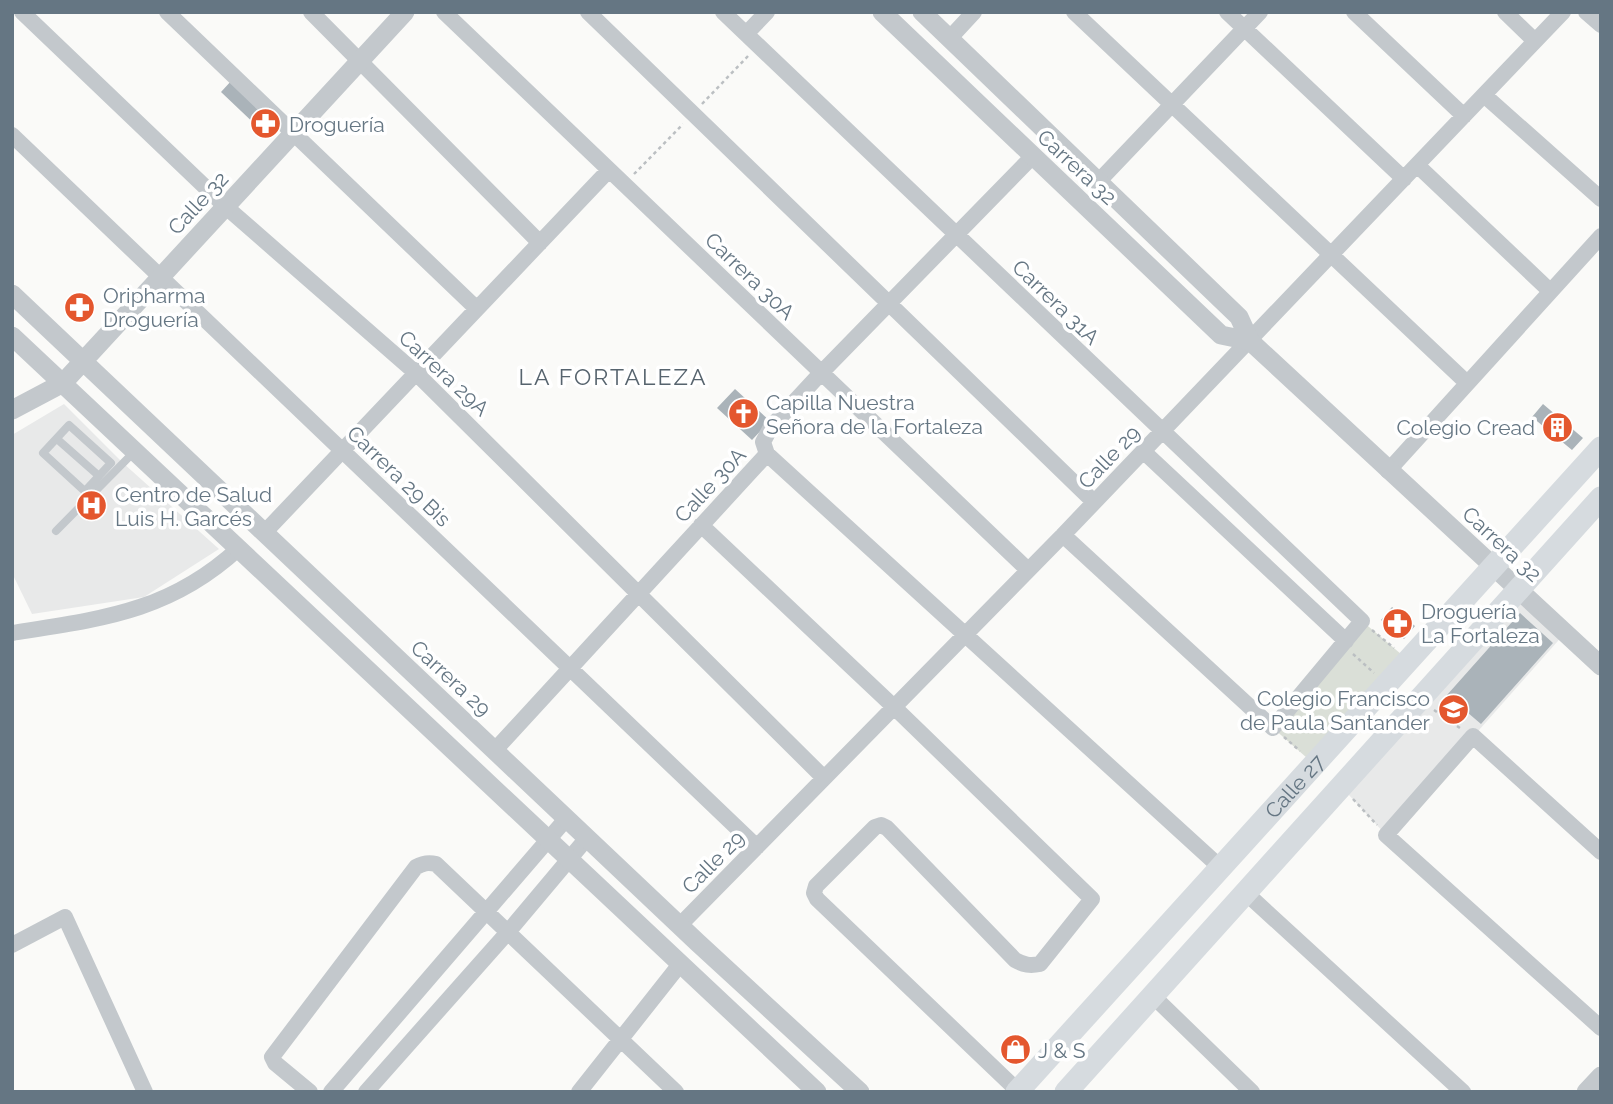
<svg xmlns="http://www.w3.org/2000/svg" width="1613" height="1104" font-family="Raleway,sans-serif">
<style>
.built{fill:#e8e9e9}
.green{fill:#dadfd7}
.building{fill:#aab3b9}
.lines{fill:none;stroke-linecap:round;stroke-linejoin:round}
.path{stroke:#bbbfc2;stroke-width:2.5;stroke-dasharray:3.5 3.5;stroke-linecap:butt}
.service{stroke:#c3c8cc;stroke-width:8}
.minor{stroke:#c3c8cc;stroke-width:16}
.tertiary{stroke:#c3c8cc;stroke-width:19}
.secondary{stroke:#d6dbdf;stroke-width:23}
.labels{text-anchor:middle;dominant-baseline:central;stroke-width:7;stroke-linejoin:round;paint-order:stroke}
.poi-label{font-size:21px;fill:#657683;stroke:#fff;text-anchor:start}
.street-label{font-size:21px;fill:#657683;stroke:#fff}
.neighbourhood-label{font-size:23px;letter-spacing:2px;fill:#57646e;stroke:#fff}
</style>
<rect width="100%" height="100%" fill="#fafaf8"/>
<path class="built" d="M64 404 123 463 219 549 144 597 32 614 12 573V435Z
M1518 590 1565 633 1386 835 1348 794Z"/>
<path class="green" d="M1362 621 1408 660 1315 765 1273 728Z"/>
<path class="building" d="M232 80 276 121 264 133 221 92Z
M82 293 93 304 83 315 71 304Z
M735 389 770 421 752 440 717 408Z
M1543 404 1583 438 1572 450 1532 417Z
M1392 607 1415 626 1404 639 1381 620Z
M1520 613 1553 643 1481 724 1447 695Z"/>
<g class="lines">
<path class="path" d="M702 104 748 56
M634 174 683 124
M1372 630 1394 648
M1353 654 1374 673
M1434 710 1460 728
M1284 737 1300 751
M1353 799 1377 825"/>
<path class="service" d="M57 439 99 476
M85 491 111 463 69 425 43 453 90 496
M56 531 135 451"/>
<path class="minor" d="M22 12 226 207 416 373 824 778
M167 12 477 309
M311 12 540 243
M444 12 1028 570
M588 12 1094 502
M723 12 1362 621 1273 728 1063 535
M1074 12 1466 382
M1227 12 1404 179
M1354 12 1464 116
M1505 12 1535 41
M1586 12 1601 25
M746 34 767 12
M949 39 974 12
M1484 95 1601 199
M12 135 757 847
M1032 157 821 373 771 427 763 442 767 454 1221 868
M1417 165 1550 291
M1098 182 1260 12
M1143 451 1346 641
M1388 471 1601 236
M701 525 894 707 1092 899 1040 964C1030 966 1024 965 1015 960L887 828 881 825 875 827 816 886 814 893 817 899 1018 1091
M264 533 609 170
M12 633C101 619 170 612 239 548
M495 750 767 454
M1601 852 1473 736 1386 835 1601 1028
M1246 893 1463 1092
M680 925 1063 535 1563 12
M12 945 65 917 145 1092
M1153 996 1252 1092
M310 1092 275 1063 272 1057 416 867C423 863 428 862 436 864L676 1092
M331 1092 566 819
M366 1092 508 932 587 838
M579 1092 681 963"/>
<path class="tertiary" d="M882 12 1221 335 1250 341
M922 12 1239 317 1250 341 1601 666
M12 294 697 942 860 1092
M12 336 817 1092
M12 410 63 383 405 12
M1586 1092 1601 1076"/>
<g class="secondary">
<path id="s1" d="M1017 1092 1601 448"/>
<path d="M1066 1092 1601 498"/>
</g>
</g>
<defs>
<symbol id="pharmacy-disc" viewBox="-11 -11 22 22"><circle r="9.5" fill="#e4572e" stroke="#fff"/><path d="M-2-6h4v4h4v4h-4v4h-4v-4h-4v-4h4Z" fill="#fff"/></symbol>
<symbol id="church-disc" viewBox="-11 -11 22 22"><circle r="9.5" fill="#e4572e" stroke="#fff"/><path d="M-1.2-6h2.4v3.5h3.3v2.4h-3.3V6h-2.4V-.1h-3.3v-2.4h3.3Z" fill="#fff"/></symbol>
<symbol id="building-disc" viewBox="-11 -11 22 22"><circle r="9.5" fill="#e4572e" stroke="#fff"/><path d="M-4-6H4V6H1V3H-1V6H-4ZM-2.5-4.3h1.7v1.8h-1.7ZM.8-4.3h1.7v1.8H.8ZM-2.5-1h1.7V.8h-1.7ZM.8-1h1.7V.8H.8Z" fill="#fff"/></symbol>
<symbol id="hospital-disc" viewBox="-11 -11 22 22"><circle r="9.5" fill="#e4572e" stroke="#fff"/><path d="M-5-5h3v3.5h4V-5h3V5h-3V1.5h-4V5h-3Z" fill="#fff"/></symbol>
<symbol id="school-disc" viewBox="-11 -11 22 22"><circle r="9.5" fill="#e4572e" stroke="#fff"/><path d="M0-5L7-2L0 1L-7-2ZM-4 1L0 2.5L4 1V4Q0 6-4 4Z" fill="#fff"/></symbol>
<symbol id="shop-disc" viewBox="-11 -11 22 22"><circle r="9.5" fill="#e4572e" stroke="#fff"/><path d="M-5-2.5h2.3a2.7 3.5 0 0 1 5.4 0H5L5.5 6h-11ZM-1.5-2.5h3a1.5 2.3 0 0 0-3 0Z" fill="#fff"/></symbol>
</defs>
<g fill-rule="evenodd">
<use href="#pharmacy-disc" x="248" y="106" width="35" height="35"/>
<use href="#pharmacy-disc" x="62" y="290" width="35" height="35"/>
<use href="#church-disc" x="726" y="396" width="35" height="35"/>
<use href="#building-disc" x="1540" y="410" width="35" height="35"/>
<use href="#hospital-disc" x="74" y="488" width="35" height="35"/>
<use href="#pharmacy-disc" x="1380" y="606" width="35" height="35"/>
<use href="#school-disc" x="1436" y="692" width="35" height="35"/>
<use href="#shop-disc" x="998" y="1032" width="35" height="35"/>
</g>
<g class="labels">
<g class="poi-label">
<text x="289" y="124">Droguería</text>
<text x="103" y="295">Oripharma<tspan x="103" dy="24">Droguería</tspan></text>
<text x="766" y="402">Capilla Nuestra<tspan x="766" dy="24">Señora de la Fortaleza</tspan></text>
<text x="1535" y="427" text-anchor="end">Colegio Cread</text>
<text x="115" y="494">Centro de Salud<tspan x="115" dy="24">Luis H. Garcés</tspan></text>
<text x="1421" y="611">Droguería<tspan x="1421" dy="24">La Fortaleza</tspan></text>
<text x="1430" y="698" text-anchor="end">Colegio Francisco<tspan x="1430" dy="24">de Paula Santander</tspan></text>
<text x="1038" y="1050">J &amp; S</text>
</g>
<g class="street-label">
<text transform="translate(1077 167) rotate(43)">Carrera 32</text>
<text transform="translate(198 203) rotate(-47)">Calle 32</text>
<text transform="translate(750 276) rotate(44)">Carrera 30A</text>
<text transform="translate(1056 302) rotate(44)">Carrera 31A</text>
<text transform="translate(444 373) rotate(43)">Carrera 29A</text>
<text transform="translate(1109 457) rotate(-46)">Calle 29</text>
<text transform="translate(399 476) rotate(44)">Carrera 29 Bis</text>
<text transform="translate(710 485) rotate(-47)">Calle 30A</text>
<text transform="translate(1502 544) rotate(43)">Carrera 32</text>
<text transform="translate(451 678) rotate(43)">Carrera 29</text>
<text stroke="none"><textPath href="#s1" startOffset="413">Calle 27</textPath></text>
<text transform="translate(713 862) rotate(-45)">Calle 29</text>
</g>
<g class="neighbourhood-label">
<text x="613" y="376">LA FORTALEZA</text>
</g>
</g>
<rect width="1613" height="1104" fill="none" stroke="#657683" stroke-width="28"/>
</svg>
